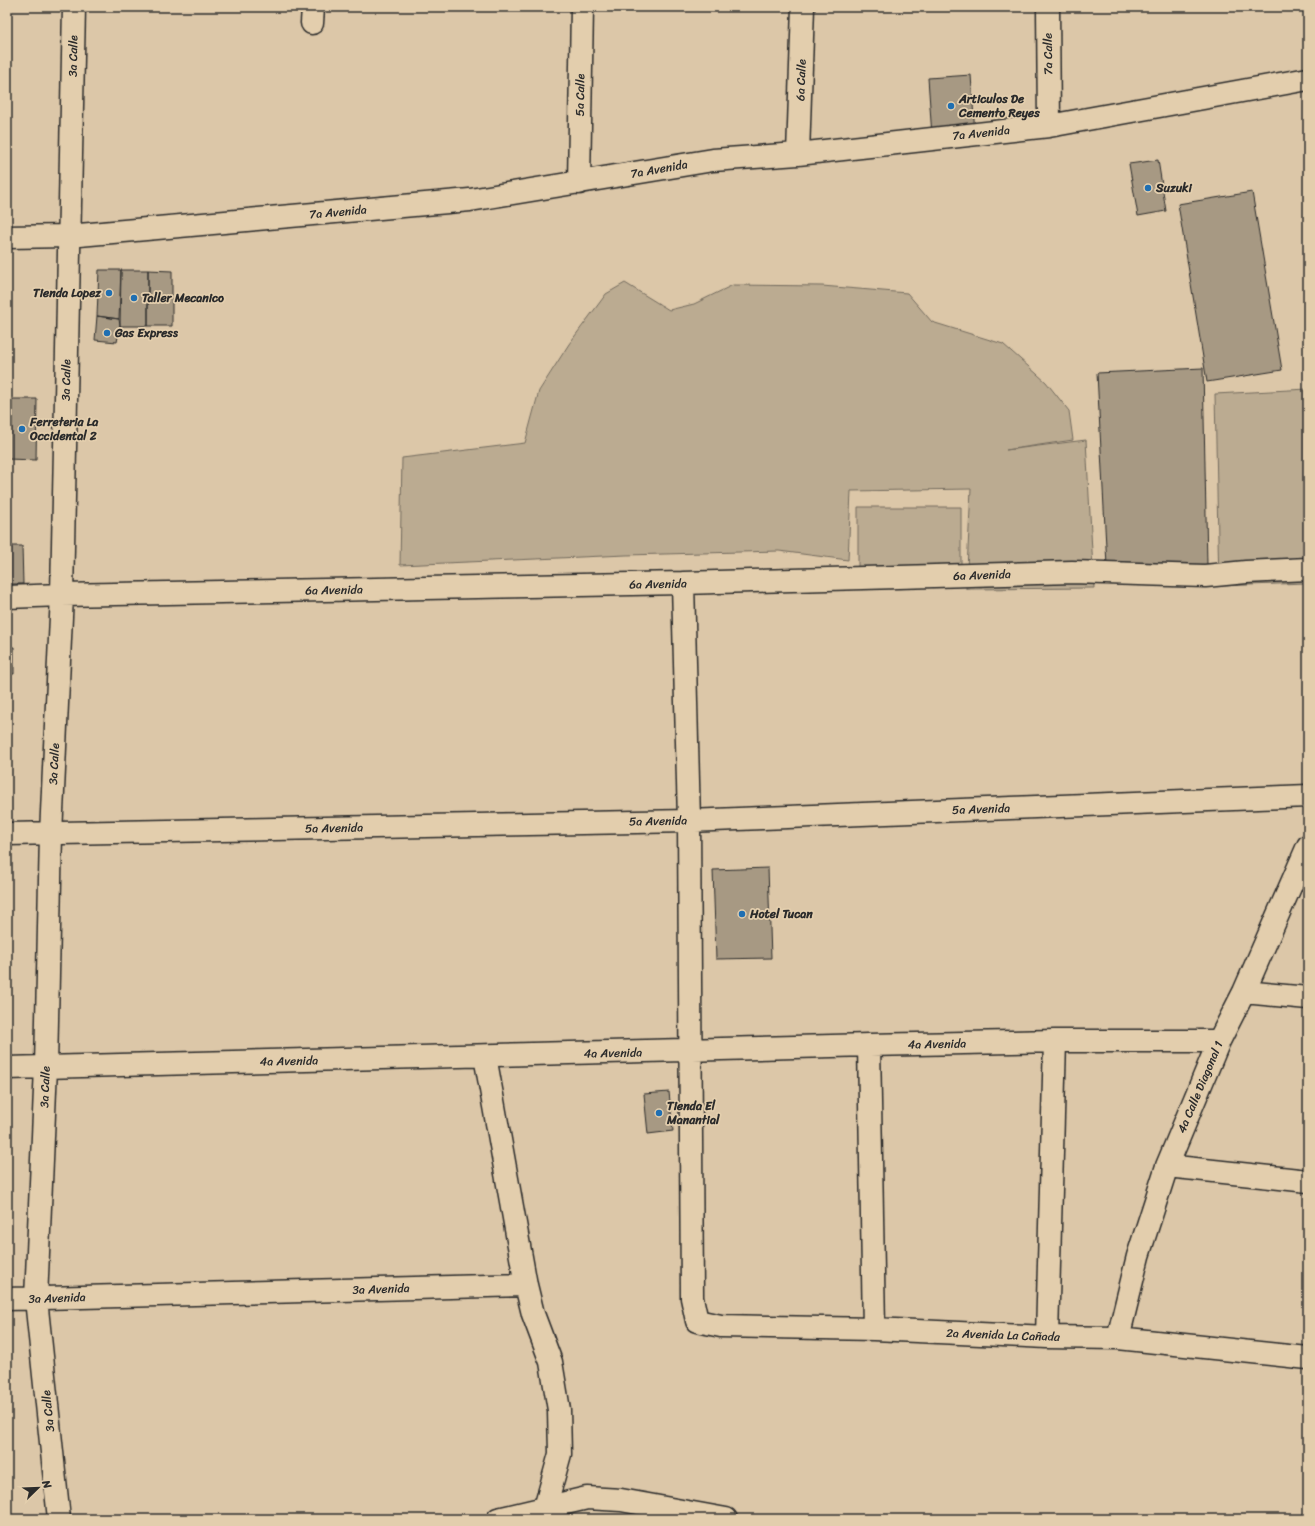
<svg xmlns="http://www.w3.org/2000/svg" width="1315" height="1526" font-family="Sriracha,sans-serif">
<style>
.green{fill:#bbab91;stroke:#736b5e}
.building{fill:#a79983;stroke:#2b2b2b}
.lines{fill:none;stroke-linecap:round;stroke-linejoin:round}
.minor-casing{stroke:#2b2b2b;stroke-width:25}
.minor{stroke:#e3cead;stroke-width:22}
.poi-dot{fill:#1f6fb2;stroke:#e3cead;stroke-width:1.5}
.labels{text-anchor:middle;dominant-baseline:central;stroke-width:3.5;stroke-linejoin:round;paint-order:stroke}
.street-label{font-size:12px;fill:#2b2b2b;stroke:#e3cead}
.poi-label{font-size:12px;font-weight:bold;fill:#2b2b2b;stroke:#e3cead;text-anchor:start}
</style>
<rect width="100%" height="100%" fill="#dcc7a8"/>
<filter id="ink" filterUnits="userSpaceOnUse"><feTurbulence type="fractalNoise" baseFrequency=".025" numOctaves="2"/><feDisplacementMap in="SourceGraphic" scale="8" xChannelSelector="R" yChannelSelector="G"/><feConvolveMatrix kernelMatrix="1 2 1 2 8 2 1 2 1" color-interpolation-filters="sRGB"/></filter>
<g filter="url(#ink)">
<path class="green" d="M625 283 669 310 694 304 733 285 822 286 907 293 932 322 1003 344 1046 382 1069 411 1073 440 1006 450 1086 440 1094 588 966 589 971 489 851 491 848 560 779 551 626 555 400 565 402 458 525 443 539 391 569 344 606 294Z
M1308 389V583L1219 586 1215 394Z
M858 507H961V568H858Z"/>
<path class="building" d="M971 75 975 134 932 136 928 78Z
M1158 160 1166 211 1138 216 1129 164Z
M1252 192 1282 370 1207 382 1178 204Z
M99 270H121L119 319 97 316Z
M121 270H148V326H120Z
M148 270 172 271V326H148Z
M97 316 119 319 120 326 117 342 95 340Z
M1203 368 1207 565 1107 566 1097 373Z
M7 399H37L36 460 7 459Z
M7 546H22L23 584H7Z
M7 647H14V674H7Z
M768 868 771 958 716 959 713 870Z
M7 991 10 1058H7Z
M669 1092 673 1131 648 1134 644 1094Z"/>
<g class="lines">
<defs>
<path id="minor" d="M1048 7 1049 126
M312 23 313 7
M798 154 803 7
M579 183 582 7
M7 237 68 236 470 200 713 160 798 154 1049 126 1308 79
M683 583 689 821 692 1298 697 1321 721 1326 874 1329 1047 1337 1118 1338 1308 1358
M7 597 62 595 683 583 1072 572 1205 576 1246 572 1308 569
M7 834 689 821 1308 796
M1244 992 1308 998
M869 1045 874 1329
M485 1056 526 1285 533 1314 551 1362 559 1410 560 1454 545 1508
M7 1068 869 1045 1055 1041H1219
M1167 1166 1308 1181
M7 1299 526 1285
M1047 1337 1055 1041
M1118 1338 1138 1256 1167 1166 1219 1041 1244 992 1308 846
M59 1519 36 1299 46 1067 51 834 62 595 74 7
M498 1519 587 1498 621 1500 726 1519"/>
</defs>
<use href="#minor" class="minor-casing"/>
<use href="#minor" class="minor"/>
</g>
</g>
<g class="poi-dot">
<circle cx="951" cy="106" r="4"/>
<circle cx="1148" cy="188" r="4"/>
<circle cx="109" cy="293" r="4"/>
<circle cx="134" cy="298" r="4"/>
<circle cx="107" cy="333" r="4"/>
<circle cx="22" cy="429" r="4"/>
<circle cx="742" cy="914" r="4"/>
<circle cx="659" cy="1113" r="4"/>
</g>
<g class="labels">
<g class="street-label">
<text transform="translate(1048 54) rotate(-91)">7a Calle</text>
<text transform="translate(73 56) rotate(-89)">3a Calle</text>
<text transform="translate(801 80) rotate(-88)">6a Calle</text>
<text transform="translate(580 95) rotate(-89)">5a Calle</text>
<text transform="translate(981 133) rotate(-6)">7a Avenida</text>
<text transform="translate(659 169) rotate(-10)">7a Avenida</text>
<text transform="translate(338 212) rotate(-5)">7a Avenida</text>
<text transform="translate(66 380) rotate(-89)">3a Calle</text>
<text transform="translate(982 575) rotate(-2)">6a Avenida</text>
<text transform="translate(658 584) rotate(-1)">6a Avenida</text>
<text transform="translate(334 590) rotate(-1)">6a Avenida</text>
<text transform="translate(54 764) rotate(-87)">3a Calle</text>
<text transform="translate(981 809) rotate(-2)">5a Avenida</text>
<text transform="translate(658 821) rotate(-1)">5a Avenida</text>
<text transform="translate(334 828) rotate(-1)">5a Avenida</text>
<text transform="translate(937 1044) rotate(-1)">4a Avenida</text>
<text transform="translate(613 1053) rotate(-1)">4a Avenida</text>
<text transform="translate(289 1061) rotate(-1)">4a Avenida</text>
<text transform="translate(45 1087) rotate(-88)">3a Calle</text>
<text transform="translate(1200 1087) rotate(-67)">4a Calle Diagonal 1</text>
<text transform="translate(381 1289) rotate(-2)">3a Avenida</text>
<text transform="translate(57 1298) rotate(-2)">3a Avenida</text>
<text transform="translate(1003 1335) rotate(2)">2a Avenida La Cañada</text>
<text transform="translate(48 1411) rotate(-96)">3a Calle</text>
</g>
<g class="poi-label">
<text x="959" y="99">Articulos De<tspan x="959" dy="14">Cemento Reyes</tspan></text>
<text x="1156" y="188">Suzuki</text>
<text x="101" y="293" text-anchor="end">Tienda Lopez</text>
<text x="142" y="298">Taller Mecanico</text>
<text x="115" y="333">Gas Express</text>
<text x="30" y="422">Ferreteria La<tspan x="30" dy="14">Occidental 2</tspan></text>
<text x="750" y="914">Hotel Tucan</text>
<text x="667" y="1106">Tienda El<tspan x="667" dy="14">Manantial</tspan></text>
</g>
</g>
<rect width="1315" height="1526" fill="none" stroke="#e3cead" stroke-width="24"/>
<rect x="12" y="12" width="1291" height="1502" fill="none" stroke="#2b2b2b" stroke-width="1.5" filter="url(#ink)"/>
<g transform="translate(38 1488) rotate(67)" stroke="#e3cead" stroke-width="3" paint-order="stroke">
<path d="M0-3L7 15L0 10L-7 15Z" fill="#2b2b2b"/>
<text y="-6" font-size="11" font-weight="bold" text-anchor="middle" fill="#2b2b2b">N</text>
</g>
</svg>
